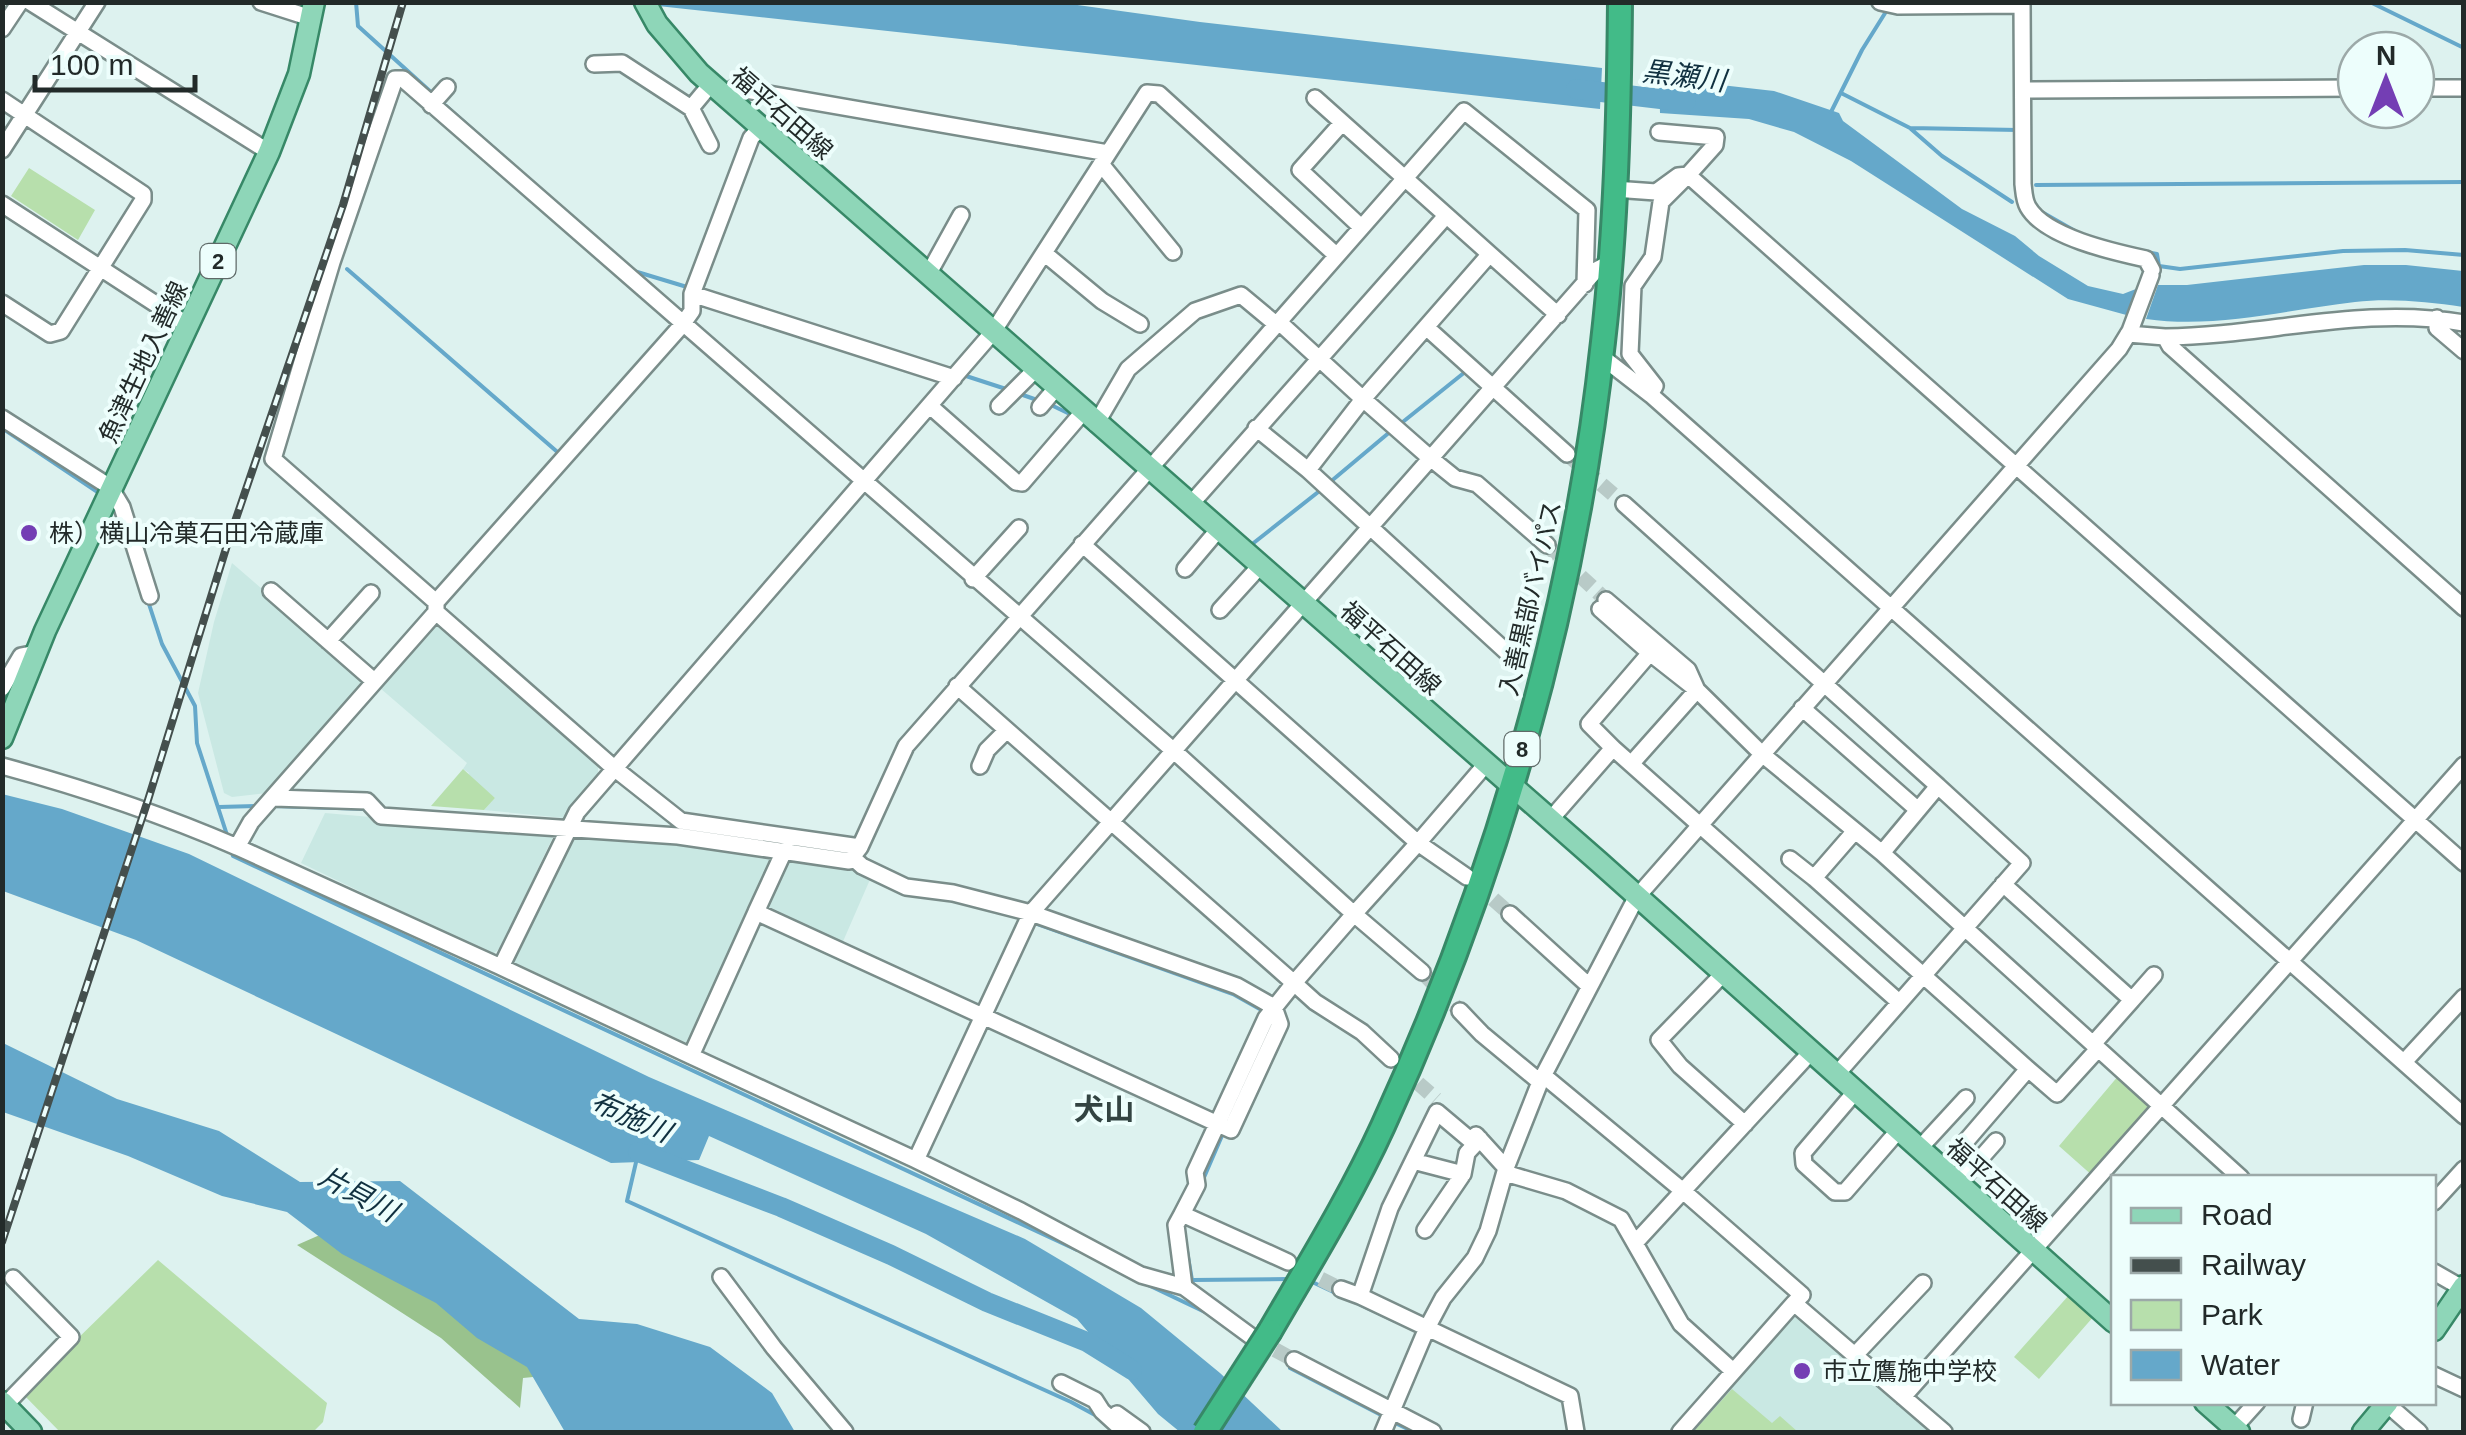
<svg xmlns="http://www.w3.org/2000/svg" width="2466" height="1435" font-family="Helvetica,'Noto Sans JP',sans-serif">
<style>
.built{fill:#c9e8e3}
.green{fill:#b7dfac}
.forest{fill:#99c28d}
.water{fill:#65a8ca}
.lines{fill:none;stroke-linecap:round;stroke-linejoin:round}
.stream{stroke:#65a8ca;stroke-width:4}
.river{stroke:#65a8ca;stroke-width:20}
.minor-tunnel{stroke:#b8cac7;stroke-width:15;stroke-dasharray:15 8;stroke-linecap:butt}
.minor-casing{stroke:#7a8d8a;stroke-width:20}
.major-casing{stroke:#378867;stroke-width:25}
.highway-casing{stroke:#378867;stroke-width:28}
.minor{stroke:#fff;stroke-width:15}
.major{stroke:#8ed6b8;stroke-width:20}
.highway{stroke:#42bb88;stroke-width:22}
.rail-casing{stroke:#444f4d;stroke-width:8}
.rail{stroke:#edfefc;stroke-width:4;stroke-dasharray:11;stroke-linecap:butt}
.highway-bridge-casing{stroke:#378867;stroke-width:28;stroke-linecap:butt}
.highway-bridge{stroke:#42bb88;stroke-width:22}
.poi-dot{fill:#743eb4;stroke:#edfefc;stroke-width:4}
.labels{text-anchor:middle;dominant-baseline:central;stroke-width:8;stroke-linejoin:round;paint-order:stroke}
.shield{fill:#edfefc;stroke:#5f6a68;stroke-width:2.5}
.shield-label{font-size:22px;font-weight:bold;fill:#222a29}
.street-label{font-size:25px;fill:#222a29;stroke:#edfefc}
.poi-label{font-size:25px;fill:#222a29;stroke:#edfefc;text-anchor:start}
.water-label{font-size:28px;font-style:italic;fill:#113140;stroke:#edfefc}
.quarter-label{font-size:30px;font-weight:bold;fill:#334442;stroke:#edfefc}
</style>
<rect width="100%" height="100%" fill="#ddf2ef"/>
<path class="built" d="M232 563 366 679 267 793 232 797 224 793 198 693 214 622Z
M438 626 598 766V775L564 818 484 810 495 798 467 776 469 773 463 769 467 763 380 688 430 627Z
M325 813 552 833V839L500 948 492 955 301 863Z
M571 836 677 840 779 853 689 1044 511 961Z
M789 852 839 861 872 875 841 946 762 910Z
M1793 1309 1939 1432H1685Z"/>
<path class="green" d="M29 168 95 210 78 240 11 196Z
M463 769 495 798 484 810 431 806Z
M2119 1075 2156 1108 2094 1177 2059 1146Z
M158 1260 327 1403 323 1422 313 1432H60L22 1393Z
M2069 1295 2094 1316 2039 1379 2014 1357Z
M1732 1389 1772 1423 1780 1416 1798 1432H1693Z"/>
<path class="forest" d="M347 1223 553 1375 523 1378 520 1408 441 1338 297 1245Z"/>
<path class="water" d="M656 3H1063L1200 22 1602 68 1600 109 658 6Z
M1659 78 1774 91 1839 113 1843 121 1962 209 2015 236 2039 256 2088 286 2123 294 2141 287 2130 316 2068 299 1851 161 1794 132 1749 119 1660 113Z
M2364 265H2406L2463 271V307C2428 302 2391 298 2355 302 2285 310 2216 329 2146 319L2158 285H2187Z
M2 794 62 809 189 854 649 1077 1025 1239 1141 1308 1220 1373 1283 1432H1180L1158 1414 1077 1319 926 1234 709 1136 699 1160 611 1163 136 940 3 891Z
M3 1043 117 1099 219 1131 300 1182 400 1181 579 1319 637 1324 710 1347 772 1393 795 1432H565L527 1367 477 1338 436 1303 342 1254 287 1212 222 1196 128 1156 3 1112Z"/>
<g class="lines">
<path class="stream" d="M356 2 358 26 432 93
M2370 2 2464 48
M1841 93 1910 128 2018 130
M439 100 514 166
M1831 112 1862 50 1887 10
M1911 129 1942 156 2012 202
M2036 185 2464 182
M2040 211 2075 231
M2146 252 2157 254 2159 266 2180 269 2343 251 2405 250 2464 255
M347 269 562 456
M634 271 687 287
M963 375 1006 389
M1020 394 1040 401
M1049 404 1076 417
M1399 425 1465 372
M2 428 102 495
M1329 483 1391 431
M1251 545 1322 489
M147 598 162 644 195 706 197 743 228 838
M274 806 369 809
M219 807 259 806
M807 847 827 850
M232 852 233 856 1077 1250
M1032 922 1233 994 1265 1012
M1264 1040 1273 1021
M637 1158 627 1201 1071 1402 1095 1415 1114 1432
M1202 1182 1224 1131
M1187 1251 1193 1286
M1193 1280 1289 1279
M1308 1280 1395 1321
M1144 1283 1207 1313
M1290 1368 1383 1416
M1391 1421 1414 1432"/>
<path class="river" d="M1576 89 1686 102
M638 1152 781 1207 891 1255 987 1302 1087 1342 1132 1370"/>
<path class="minor-tunnel" d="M1567 454 1624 504
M1547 545 1606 600
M1476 884 1510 914
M1422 972 1460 1011
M1401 1068 1436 1099
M1300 1269 1341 1289
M1255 1339 1294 1360"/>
<defs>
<path id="minor" d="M30 2 269 152
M261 2 311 18
M1880 2 1898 6 2022 5
M2022 2 2023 184C2024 192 2024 200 2028 207 2045 237 2114 252 2146 259L2152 270
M2 29 20 2
M594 64 622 63 691 108 711 84
M2416 88H2464
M2023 90 2356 88
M725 96 734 88 1108 153
M1315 98 1558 315
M2 100 143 194V200L61 331 50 334 2 303
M431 105 447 87
M691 108 710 145
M1342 123 1300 170 1361 227
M1659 132 1716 137 1715 145 1688 175 2464 863
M2 150 97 2
M1101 164 1173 252
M1614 189 1656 192 1678 176 1688 175 1661 202 1653 257 1633 286 1630 354 1655 386 1651 393
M2 204 188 325
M1044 253 1102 301 1140 324
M929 273 961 215
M692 294 751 138 761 127
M2437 318V328L2464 351
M1279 322 1363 399 1489 255
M1426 327 1567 454
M2128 334 2165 337 2170 346 2464 608
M2165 337C2265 336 2363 305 2464 323
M1602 357 1651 395 2464 1116
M930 406 1016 482 1022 483 1083 412
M999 406 1035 370
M1040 407 1056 388
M2 418 110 487 122 507 150 596
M1096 424 1128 369 1195 311 1241 295 1277 325
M1256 428 1308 470 1512 657
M1308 470 1363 399 1429 457 1455 478 1477 484 1547 545
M1624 504 1938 786
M1190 505 1445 217
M1082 544 1418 843 1354 914 1422 972
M1185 569 1218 530
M973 579 1019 528
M271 591 374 681
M1606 600 1688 670 1697 690 1762 754 1882 853 2241 1178
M436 602 682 325 692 311V294L954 378
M1600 609 1650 653
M1220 610 1260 566
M436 612 251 822 237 847 501 967 577 812 993 332 1147 93 1159 94 1336 255
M328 641 371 593
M957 686 1294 983 1266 1018 1195 1172 1197 1185 1182 1214 1288 1262
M2 688 21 656 36 653
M1802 708 1918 810
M1632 763 1697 690 1650 653 1589 724 1613 748 1899 1002
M2 766C83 788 161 814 237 847
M980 766 987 750 1007 730
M274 798 367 801 381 816 678 836 849 861 860 847 906 746 1464 111 1587 210 1585 284
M1550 820 1613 748
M1854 832 1814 878 2028 1069 2057 1094 2098 1049
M860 847 681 821 614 768 436 612V602L273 459 332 262 395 79H403L1174 751 1354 914 1294 983 1315 1002 1362 1032 1391 1059
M785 849 756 912 1231 1130 1280 1024 1274 1007 1237 986 1031 913 953 893 906 887 862 866 852 857
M1790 859 1814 878
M1467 877 1418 843 1486 764
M2003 884 2132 1000 2093 1044
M1510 914 1588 985
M501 967 691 1056 756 912
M1723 974 1659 1040 1680 1066 1745 1124
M2132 1000 2154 975
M1460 1011 1482 1034 1540 1082
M691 1056 916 1160
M2404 1062 2464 997
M1543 1075 1683 1191 1802 1295 1794 1303 1944 1432
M1836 1075 2022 863 1938 786 1882 853
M1855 1092 1803 1153 1804 1164 1835 1192H1845L1898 1131
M1476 1135 1506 1168
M1475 1144 1437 1112 1390 1208 1360 1296 1570 1396 1576 1432
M1919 1149 1966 1098
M1413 1161 1463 1174
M1942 1169 2028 1069
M1505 1173 1566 1191 1621 1219 1681 1324 1733 1371
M1958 1184 1996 1141
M2434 1202 2464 1169
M1182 1214 1176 1225 1184 1287
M1425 1230 1463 1174 1467 1153 1480 1139
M1635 1243 1810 1053
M2434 1272 2462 1288
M721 1277 774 1348 845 1432
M1341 1289 1360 1296
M1252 1337 1184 1287 1141 1275 1021 1211 916 1160 1031 913 1596 270 1609 263
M1855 1355 1923 1283
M1294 1360 1433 1432
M2434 1375 2464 1389
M1061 1383 1095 1400 1102 1411 1125 1432
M1903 1397 2464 765
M11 1399 71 1337 13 1278
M2387 1404 2419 1432
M1117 1414 1142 1432
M2301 1419 2305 1402
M1383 1432 1427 1328 1443 1298 1475 1258 1488 1231 1506 1168 1540 1082 1636 898 2119 349 2130 331 2151 275
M1680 1432 1794 1303
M2230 1432 2257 1402"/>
<path id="major" d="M645 2 657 24 699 73 1599 862 2114 1322
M2 738 45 631 269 152 299 74 314 2
M2434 1330 2464 1286
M2 1402 31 1432
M2205 1402 2239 1432
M2363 1432 2388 1402"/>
<path id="highway" d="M1270 1331C1309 1264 1351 1196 1383 1126 1496 880 1574 611 1603 342 1616 230 1619 115 1620 2"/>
</defs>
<use href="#minor" class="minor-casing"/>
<use href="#major" class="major-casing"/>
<use href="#highway" class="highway-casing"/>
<use href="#minor" class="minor"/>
<use href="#major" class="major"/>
<use href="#highway" class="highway"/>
<defs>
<path id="rail" d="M2 1242 148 800 228 542 343 205 403 2"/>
</defs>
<use href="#rail" class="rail-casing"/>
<use href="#rail" class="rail"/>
<defs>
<path id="highway-bridge" d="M1205 1432 1270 1331"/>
</defs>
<use href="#highway-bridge" class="highway-bridge-casing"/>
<use href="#highway-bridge" class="highway-bridge"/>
</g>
<g class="poi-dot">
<circle cx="29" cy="533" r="10"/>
<circle cx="1802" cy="1371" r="10"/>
</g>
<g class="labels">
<g class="shield">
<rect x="200.5" y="244" width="35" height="34" rx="8"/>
<rect x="1504.5" y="732" width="35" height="34" rx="8"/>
</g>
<g class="shield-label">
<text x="218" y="261">2</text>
<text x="1522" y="749">8</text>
</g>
<g class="street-label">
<text transform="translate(782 113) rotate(41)">福平石田線</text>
<text transform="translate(143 362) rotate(-65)">魚津生地入善線</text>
<text transform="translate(1530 598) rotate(-77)">入善黒部バイパス</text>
<text transform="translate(1391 648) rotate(42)">福平石田線</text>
<text transform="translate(1997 1185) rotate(42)">福平石田線</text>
</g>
<g class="poi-label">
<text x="49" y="533">株）横山冷菓石田冷蔵庫</text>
<text x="1822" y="1371">市立鷹施中学校</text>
</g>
<g class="water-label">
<text transform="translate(1684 76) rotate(7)">黒瀬川</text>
<text transform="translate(631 1117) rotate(24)">布施川</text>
<text transform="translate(358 1194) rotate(28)">片貝川</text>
</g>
<g class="quarter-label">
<text x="1104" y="1109">犬山</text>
</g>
</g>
<rect width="2466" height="1435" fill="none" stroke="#222a29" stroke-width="10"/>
<rect x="2111" y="1175" width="325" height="230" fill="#edfefc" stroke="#9ca9a8" stroke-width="2.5"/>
<rect x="2131" y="1208" width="50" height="15" fill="#8ed6b8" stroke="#9ca9a8" stroke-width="2.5"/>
<text x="2201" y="1225" font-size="30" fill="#222a29">Road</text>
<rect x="2131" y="1258" width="50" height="15" fill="#444f4d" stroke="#9ca9a8" stroke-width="2.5"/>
<text x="2201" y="1275" font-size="30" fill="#222a29">Railway</text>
<rect x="2131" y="1300" width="50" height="30" fill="#b7dfac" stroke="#9ca9a8" stroke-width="2.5"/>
<text x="2201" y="1325" font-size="30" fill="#222a29">Park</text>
<rect x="2131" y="1350" width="50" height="30" fill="#65a8ca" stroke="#9ca9a8" stroke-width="2.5"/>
<text x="2201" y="1375" font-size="30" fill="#222a29">Water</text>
<g transform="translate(2386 80)"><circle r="48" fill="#edfefc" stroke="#9ca9a8" stroke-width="2.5"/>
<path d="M0-8L18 38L0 25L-18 38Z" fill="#743eb4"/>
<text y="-15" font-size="28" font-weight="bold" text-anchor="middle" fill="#222a29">N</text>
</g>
<path d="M35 75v15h160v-15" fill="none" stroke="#222a29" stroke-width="5"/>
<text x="50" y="75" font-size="30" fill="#222a29" stroke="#edfefc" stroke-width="8" paint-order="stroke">100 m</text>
</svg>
